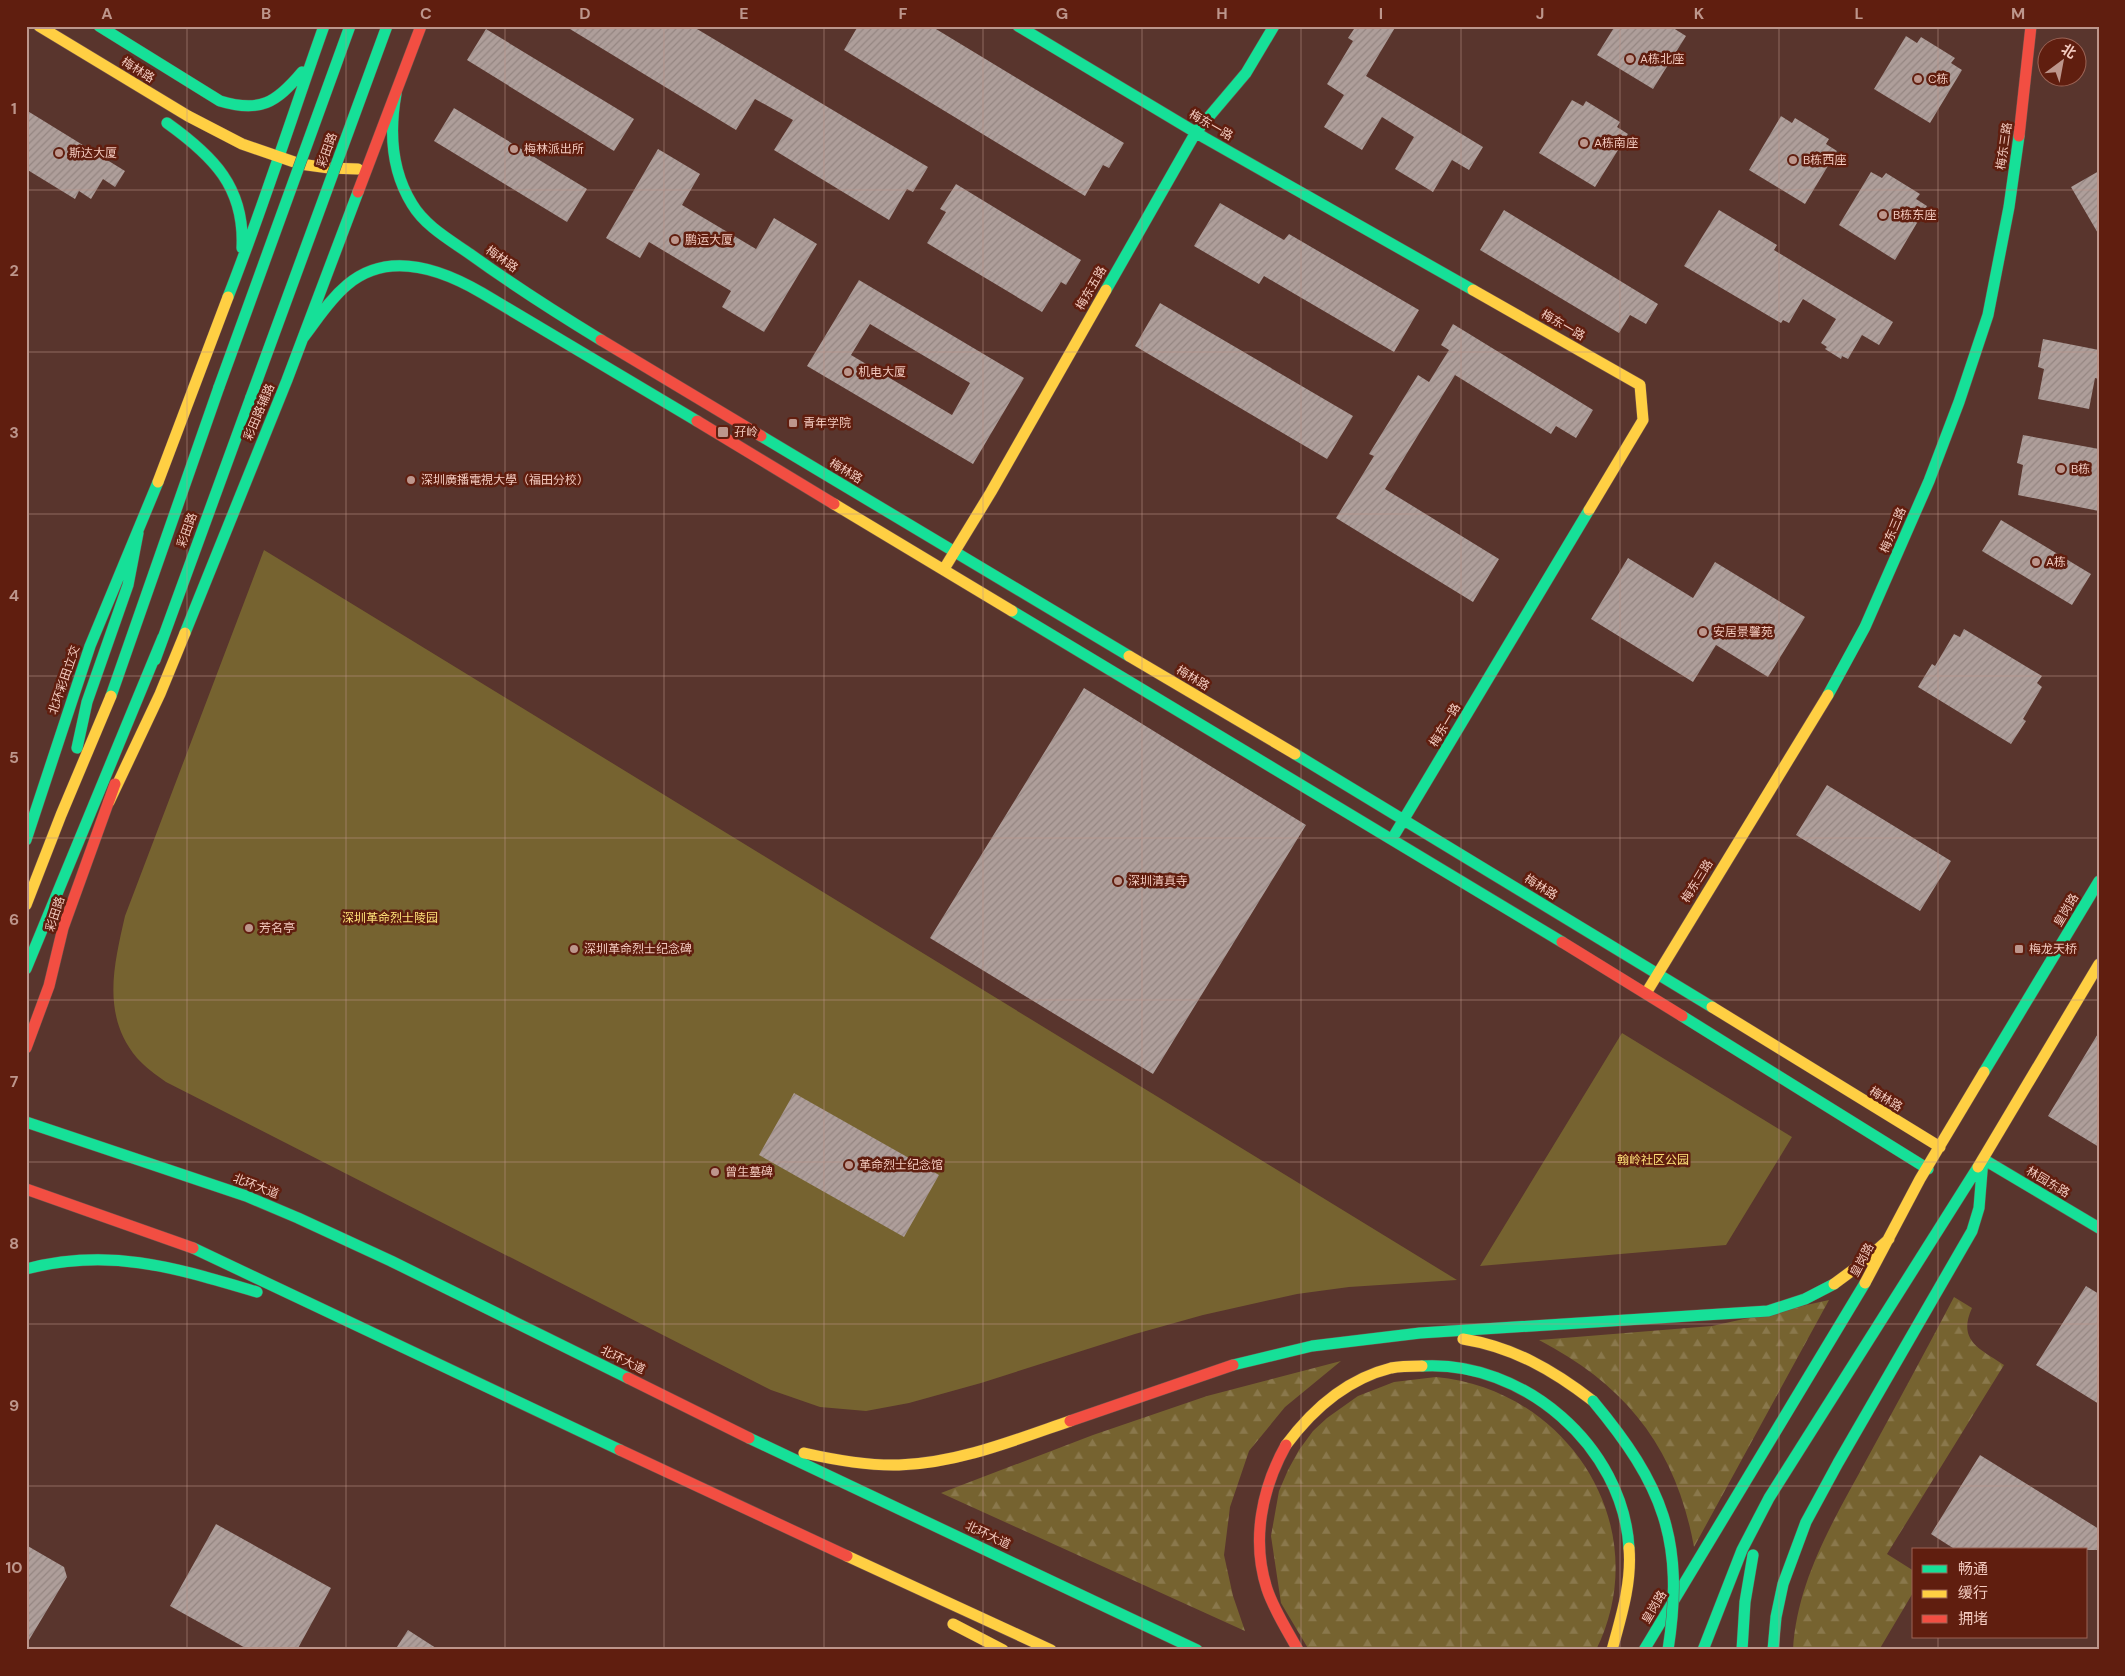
<svg xmlns="http://www.w3.org/2000/svg" width="2125" height="1676" font-family="'DM Sans','Noto Sans SC',sans-serif">
<style>
.forest{fill:url(#forest-firs)}
.park{fill:#766330}
.building{fill:url(#building-hatch);fill-rule:evenodd}
.lines{fill:none;stroke-linecap:round;stroke-linejoin:round}
.fast-casing{stroke:#72524b;stroke-width:12}
.slow-casing{stroke:#72524b;stroke-width:12}
.jam-casing{stroke:#72524b;stroke-width:12}
.fast{stroke:#16e098;stroke-width:11}
.slow{stroke:#ffcf43;stroke-width:11}
.jam{stroke:#f24e42;stroke-width:11}
.fast-bridge-casing{stroke:#72524b;stroke-width:12;stroke-linecap:butt}
.fast-bridge{stroke:#16e098;stroke-width:11}
.grid{fill:none;stroke:#bd968c;stroke-width:1;stroke-opacity:0.55}
.poi-dot{fill:#bd968c;stroke:#601e0f;stroke-width:2}
.labels{text-anchor:middle;dominant-baseline:central;stroke-width:5;stroke-linejoin:round;paint-order:stroke}
.poi-label{font-size:12px;fill:#f3cabf;stroke:#601e0f;text-anchor:start}
.street-label{font-size:12px;fill:#f3cabf;stroke:#601e0f}
.park-label{font-size:12px;fill:#fee178;stroke:#601e0f}
.neatline{fill:none;stroke:#bd968c;stroke-width:2}
.grid-label{font-size:16px;text-anchor:middle;font-weight:bold;fill:#bd968c}
</style>
<defs>
<pattern id="forest-firs" width="22" height="20" patternUnits="userSpaceOnUse" patternTransform="scale(1.25)"><rect width="22" height="20" fill="#766330"/><path d="M5 1l3.5 6h-7zM16 11l3.5 6h-7z" fill="#8a784c"/></pattern>
<pattern id="building-hatch" width="6" height="6" patternUnits="userSpaceOnUse" patternTransform="scale(1.25)"><rect width="6" height="6" fill="#ae9e9a"/><path d="M-1 1l2-2M0 6l6-6M5 7l2-2" fill="none" stroke="#958682"/></pattern>
</defs>
<rect width="100%" height="100%" fill="#59352d"/>
<path class="forest" d="M1954 1297 1972 1308C1957 1341 1980 1349 2004 1365L1887 1554 1914 1571V1591L1879 1650H1793C1797 1579 1835 1518 1868 1457 1897 1404 1926 1350 1954 1297Z
M1829 1300 1694 1547C1676 1448 1627 1386 1539 1340L1712 1326Z
M1341 1361 1285 1407 1249 1451 1230 1507 1224 1555 1233 1596 1245 1631 941 1493 1093 1435 1207 1396Z
M1436 1377C1568 1389 1657 1527 1596 1650H1309L1281 1603 1271 1536 1279 1491 1288 1470 1299 1450 1313 1431 1327 1418 1358 1396 1394 1382Z"/>
<path class="park" d="M264 550 1457 1280 1349 1287 1297 1294 1203 1315 1135 1334 981 1383 909 1403 866 1411 820 1407 771 1390 166 1082C156 1075 145 1067 137 1058 101 1015 114 965 125 916Z
M1622 1033 1792 1137 1726 1245 1480 1266Z"/>
<path class="building" d="M565 26H692L928 167 913 192 907 189 889 220 774 150 793 120 755 99 736 130Z
M858 26H931L1124 143 1109 168 1103 165 1085 196 844 50Z
M1356 26H1396L1366 76 1483 147 1469 170 1452 160 1433 192 1395 169 1414 137 1382 117 1362 150 1324 127 1344 95 1327 84 1353 41 1348 38Z
M1615 26H1670L1686 36 1653 89 1597 55Z
M486 29 634 119 614 151 467 60Z
M1906 36 1917 43 1921 37 1955 58 1951 63 1962 70 1930 123 1874 89Z
M1572 100 1583 106 1586 101 1620 122 1617 127 1628 134 1595 187 1539 153Z
M454 108 587 189 567 222 434 141Z
M26 110 125 171 115 187 103 179 91 199 79 191 75 199 26 169Z
M1781 116 1792 123 1795 118 1829 139 1826 144 1837 151 1805 204 1749 170Z
M658 149 700 174 682 205 756 249 774 218 817 244 764 332 722 307 731 291 649 242 640 258 606 238Z
M2099 171V235L2071 187Z
M1871 172 1882 178 1886 173 1920 194 1916 199 1927 206 1895 260 1839 225Z
M956 184 1081 260 1066 285 1061 282 1042 312 927 243 946 212 940 209Z
M1220 203 1284 240 1289 234 1419 310 1394 352 1264 276 1259 284 1194 246Z
M1504 210 1658 304 1646 324 1630 315 1619 333 1480 250Z
M1719 210 1777 245 1774 250 1893 322 1879 345 1862 335 1848 359 1842 356 1841 359 1825 349 1827 347 1821 343 1836 319 1803 299 1789 323 1783 320 1781 323 1684 266Z
M859 280 1024 378 973 464 807 366ZM870 324 970 383 952 415 851 355Z
M1160 303 1353 416 1327 459 1135 346Z
M1453 324 1593 410 1576 438 1556 426 1551 434 1455 375 1385 489 1499 559 1473 602 1336 518 1374 456 1369 454 1418 375 1429 382 1449 350 1441 345Z
M2043 339 2099 350V379L2095 378 2089 409 2038 399 2044 369 2038 367Z
M2023 435 2099 449V511L2018 495 2023 465 2017 463Z
M2001 520 2091 574 2072 605 1982 551Z
M1628 558 1693 598 1715 562 1805 617 1768 677 1716 645 1693 682 1591 619Z
M1964 629 2042 676 2037 683 2042 687 2023 719 2026 721 2011 744 1918 687 1932 664 1935 666 1954 634 1960 637Z
M1084 688 1306 825 1153 1074 930 938Z
M1827 785 1951 861 1920 911 1796 835Z
M2099 1032V1147L2048 1116Z
M794 1093 939 1175 904 1237 759 1155Z
M2086 1286 2099 1294V1404L2036 1365Z
M1980 1455 2099 1529V1550H1956L1931 1534Z
M216 1524 331 1588 297 1650H249L170 1606Z
M26 1545 64 1567 67 1577 26 1645Z
M408 1630 439 1650H395Z"/>
<g class="lines">
<defs>
<path id="fast" d="M99 26 220 101C260 113 276 103 302 72
M1018 26 1205 138 1473 290
M396 94C389 133 391 170 412 204 425 226 450 240 470 254 513 285 555 312 601 340
M167 123C213 156 245 187 242 248
M1106 290 1196 132 1246 73 1274 26
M228 297C263 208 292 116 324 26
M303 338C317 320 329 300 347 285 388 250 441 269 482 293L697 421
M761 436 1129 656
M1012 611 1562 942
M185 633 287 380 358 192
M155 660 251 397
M1828 695 1865 627 1929 481 1959 402 1988 315 2009 207 2019 136
M111 696 219 387
M77 748 87 702 128 585 138 533
M1295 754 1712 1007
M1395 834 1589 510
M26 840 90 646 158 482
M26 969 163 637
M1682 1016 1928 1169
M1984 1072 2099 881
M26 1122 246 1196 298 1218 391 1261 628 1378
M1983 1159 2099 1228
M193 1248 620 1450
M26 1269C111 1247 176 1268 257 1292
M1233 1365 1312 1346 1420 1333 1768 1311 1805 1299 1834 1284
M1422 1366C1523 1360 1623 1446 1629 1548
M749 1438 1197 1650
M1644 1650 1865 1283
M1703 1650 1742 1550 1769 1498 1978 1167
M1742 1650 1745 1602 1753 1555
M1773 1650 1776 1617 1783 1584 1806 1522 1838 1463 1972 1231 1979 1208 1983 1159"/>
<path id="slow" d="M39 26 188 116 242 144 300 164 329 168 358 169
M1473 290 1640 385 1643 420 1589 510
M158 482 228 297
M834 504 1012 611
M944 569 991 492 1106 290
M1129 656 1295 754
M109 802 160 694 185 633
M26 905 61 815 111 696
M1648 990 1828 695
M1712 1007 1940 1147
M1978 1167 2099 964
M1865 1283 1920 1179 1984 1072
M1834 1284 1861 1264 1889 1239
M1463 1339C1513 1347 1553 1370 1593 1401
M1286 1445C1312 1410 1347 1379 1391 1368 1401 1366 1412 1366 1422 1366
M804 1453C835 1460 867 1466 899 1465 958 1463 1015 1440 1070 1421
M847 1556 1051 1650
M953 1624 1003 1650
M1612 1650C1621 1617 1632 1583 1629 1548"/>
<path id="jam" d="M2019 136 2031 26
M358 192 421 26
M601 340 761 436
M697 421 834 504
M1562 942 1682 1016
M26 1048 49 986 63 928 115 784
M26 1189 193 1248
M628 1378 749 1438
M1070 1421 1233 1365
M1286 1445C1262 1488 1251 1540 1267 1589 1274 1610 1287 1630 1298 1650
M620 1450 847 1556"/>
</defs>
<use href="#fast" class="fast-casing"/>
<use href="#slow" class="slow-casing"/>
<use href="#jam" class="jam-casing"/>
<use href="#fast" class="fast"/>
<use href="#slow" class="slow"/>
<use href="#jam" class="jam"/>
<defs>
<path id="fast-bridge" d="M219 387 350 26
M251 397 387 26
M1593 1401C1663 1485 1685 1540 1668 1650"/>
</defs>
<use href="#fast-bridge" class="fast-bridge-casing"/>
<use href="#fast-bridge" class="fast-bridge"/>
</g>
<path class="grid" d="M187 26V1650M346 26V1650M505 26V1650M664 26V1650M824 26V1650M983 26V1650M1142 26V1650M1301 26V1650M1461 26V1650M1620 26V1650M1779 26V1650M1938 26V1550M26 190H2099M26 352H2099M26 514H2099M26 676H2099M26 838H2099M26 1000H2099M26 1162H2099M26 1324H2099M26 1486H2099M1938 1637V1650"/>
<g class="poi-dot">
<circle cx="1630" cy="59" r="5"/>
<circle cx="1918" cy="79" r="5"/>
<circle cx="1584" cy="143" r="5"/>
<circle cx="514" cy="149" r="5"/>
<circle cx="59" cy="153" r="5"/>
<circle cx="1793" cy="160" r="5"/>
<circle cx="1883" cy="215" r="5"/>
<circle cx="675" cy="240" r="5"/>
<circle cx="848" cy="372" r="5"/>
<rect x="788" y="418" width="10" height="10" rx="2.5"/>
<rect x="717" y="426" width="12" height="12" rx="2.5"/>
<circle cx="2061" cy="469" r="5"/>
<circle cx="411" cy="480" r="5"/>
<circle cx="2036" cy="562" r="5"/>
<circle cx="1703" cy="632" r="5"/>
<circle cx="1118" cy="881" r="5"/>
<circle cx="249" cy="928" r="5"/>
<circle cx="574" cy="949" r="5"/>
<rect x="2014" y="944" width="10" height="10" rx="2.5"/>
<circle cx="849" cy="1165" r="5"/>
<circle cx="715" cy="1172" r="5"/>
</g>
<g class="labels">
<g class="poi-label">
<text x="1640" y="59">A栋北座</text>
<text x="1928" y="79">C栋</text>
<text x="1594" y="143">A栋南座</text>
<text x="524" y="149">梅林派出所</text>
<text x="69" y="153">斯达大厦</text>
<text x="1803" y="160">B栋西座</text>
<text x="1893" y="215">B栋东座</text>
<text x="685" y="240">鹏运大厦</text>
<text x="858" y="372">机电大厦</text>
<text x="803" y="423">青年学院</text>
<text x="734" y="432">孖岭</text>
<text x="2071" y="469">B栋</text>
<text x="421" y="480">深圳廣播電視大學（福田分校）</text>
<text x="2046" y="562">A栋</text>
<text x="1713" y="632">安居景馨苑</text>
<text x="1128" y="881">深圳清真寺</text>
<text x="259" y="928">芳名亭</text>
<text x="584" y="949">深圳革命烈士纪念碑</text>
<text x="2029" y="949">梅龙天桥</text>
<text x="859" y="1165">革命烈士纪念馆</text>
<text x="725" y="1172">曾生墓碑</text>
</g>
<g class="street-label">
<text transform="translate(138 70) rotate(32)">梅林路</text>
<text transform="translate(1211 125) rotate(30)">梅东一路</text>
<text transform="translate(2004 146) rotate(-82)">梅东三路</text>
<text transform="translate(327 150) rotate(-70)">彩田路</text>
<text transform="translate(502 259) rotate(35)">梅林路</text>
<text transform="translate(1091 288) rotate(-60)">梅东五路</text>
<text transform="translate(1563 325) rotate(30)">梅东一路</text>
<text transform="translate(259 412) rotate(-67)">彩田路辅路</text>
<text transform="translate(846 471) rotate(31)">梅林路</text>
<text transform="translate(187 530) rotate(-70)">彩田路</text>
<text transform="translate(1893 530) rotate(-67)">梅东三路</text>
<text transform="translate(1193 678) rotate(31)">梅林路</text>
<text transform="translate(64 680) rotate(-71)">北环彩田立交</text>
<text transform="translate(1445 725) rotate(-59)">梅东一路</text>
<text transform="translate(1697 881) rotate(-58)">梅东三路</text>
<text transform="translate(1541 887) rotate(32)">梅林路</text>
<text transform="translate(2066 910) rotate(-59)">皇岗路</text>
<text transform="translate(55 914) rotate(-72)">彩田路</text>
<text transform="translate(1886 1099) rotate(31)">梅林路</text>
<text transform="translate(2048 1182) rotate(31)">林园东路</text>
<text transform="translate(256 1186) rotate(21)">北环大道</text>
<text transform="translate(1862 1260) rotate(-62)">皇岗路</text>
<text transform="translate(623 1360) rotate(26)">北环大道</text>
<text transform="translate(988 1535) rotate(25)">北环大道</text>
<text transform="translate(1654 1607) rotate(-59)">皇岗路</text>
</g>
<g class="park-label">
<text x="390" y="918">深圳革命烈士陵园</text>
<text x="1653" y="1160">翰岭社区公园</text>
</g>
</g>
<rect width="2125" height="1676" fill="none" stroke="#601e0f" stroke-width="55"/>
<rect x="1912" y="1548" width="175" height="90" fill="#601e0f" stroke="#9b6355"/>
<rect x="1922" y="1565" width="25" height="8" fill="#16e098" stroke="#9b6355"/>
<text x="1958" y="1574" font-size="15" fill="#f3cabf">畅通</text>
<rect x="1922" y="1590" width="25" height="8" fill="#ffcf43" stroke="#9b6355"/>
<text x="1958" y="1598" font-size="15" fill="#f3cabf">缓行</text>
<rect x="1922" y="1615" width="25" height="8" fill="#f24e42" stroke="#9b6355"/>
<text x="1958" y="1624" font-size="15" fill="#f3cabf">拥堵</text>
<g transform="translate(2062 62) rotate(32)"><circle r="24" fill="#601e0f" stroke="#9b6355"/>
<path d="M0-4L9 19L0 12L-9 19Z" fill="#bd968c"/>
<text y="-8" font-size="14" font-weight="bold" text-anchor="middle" fill="#f3cabf">北</text>
</g>
<rect x="28" y="28" width="2070" height="1620" class="neatline"/>
<g class="grid-label">
<text x="107" y="19">A</text>
<text x="266" y="19">B</text>
<text x="426" y="19">C</text>
<text x="585" y="19">D</text>
<text x="744" y="19">E</text>
<text x="903" y="19">F</text>
<text x="1062" y="19">G</text>
<text x="1222" y="19">H</text>
<text x="1381" y="19">I</text>
<text x="1540" y="19">J</text>
<text x="1699" y="19">K</text>
<text x="1859" y="19">L</text>
<text x="2018" y="19">M</text>
<text x="14" y="114">1</text>
<text x="14" y="276">2</text>
<text x="14" y="438">3</text>
<text x="14" y="601">4</text>
<text x="14" y="763">5</text>
<text x="14" y="925">6</text>
<text x="14" y="1087">7</text>
<text x="14" y="1249">8</text>
<text x="14" y="1411">9</text>
<text x="14" y="1573">10</text>
</g>
</svg>
